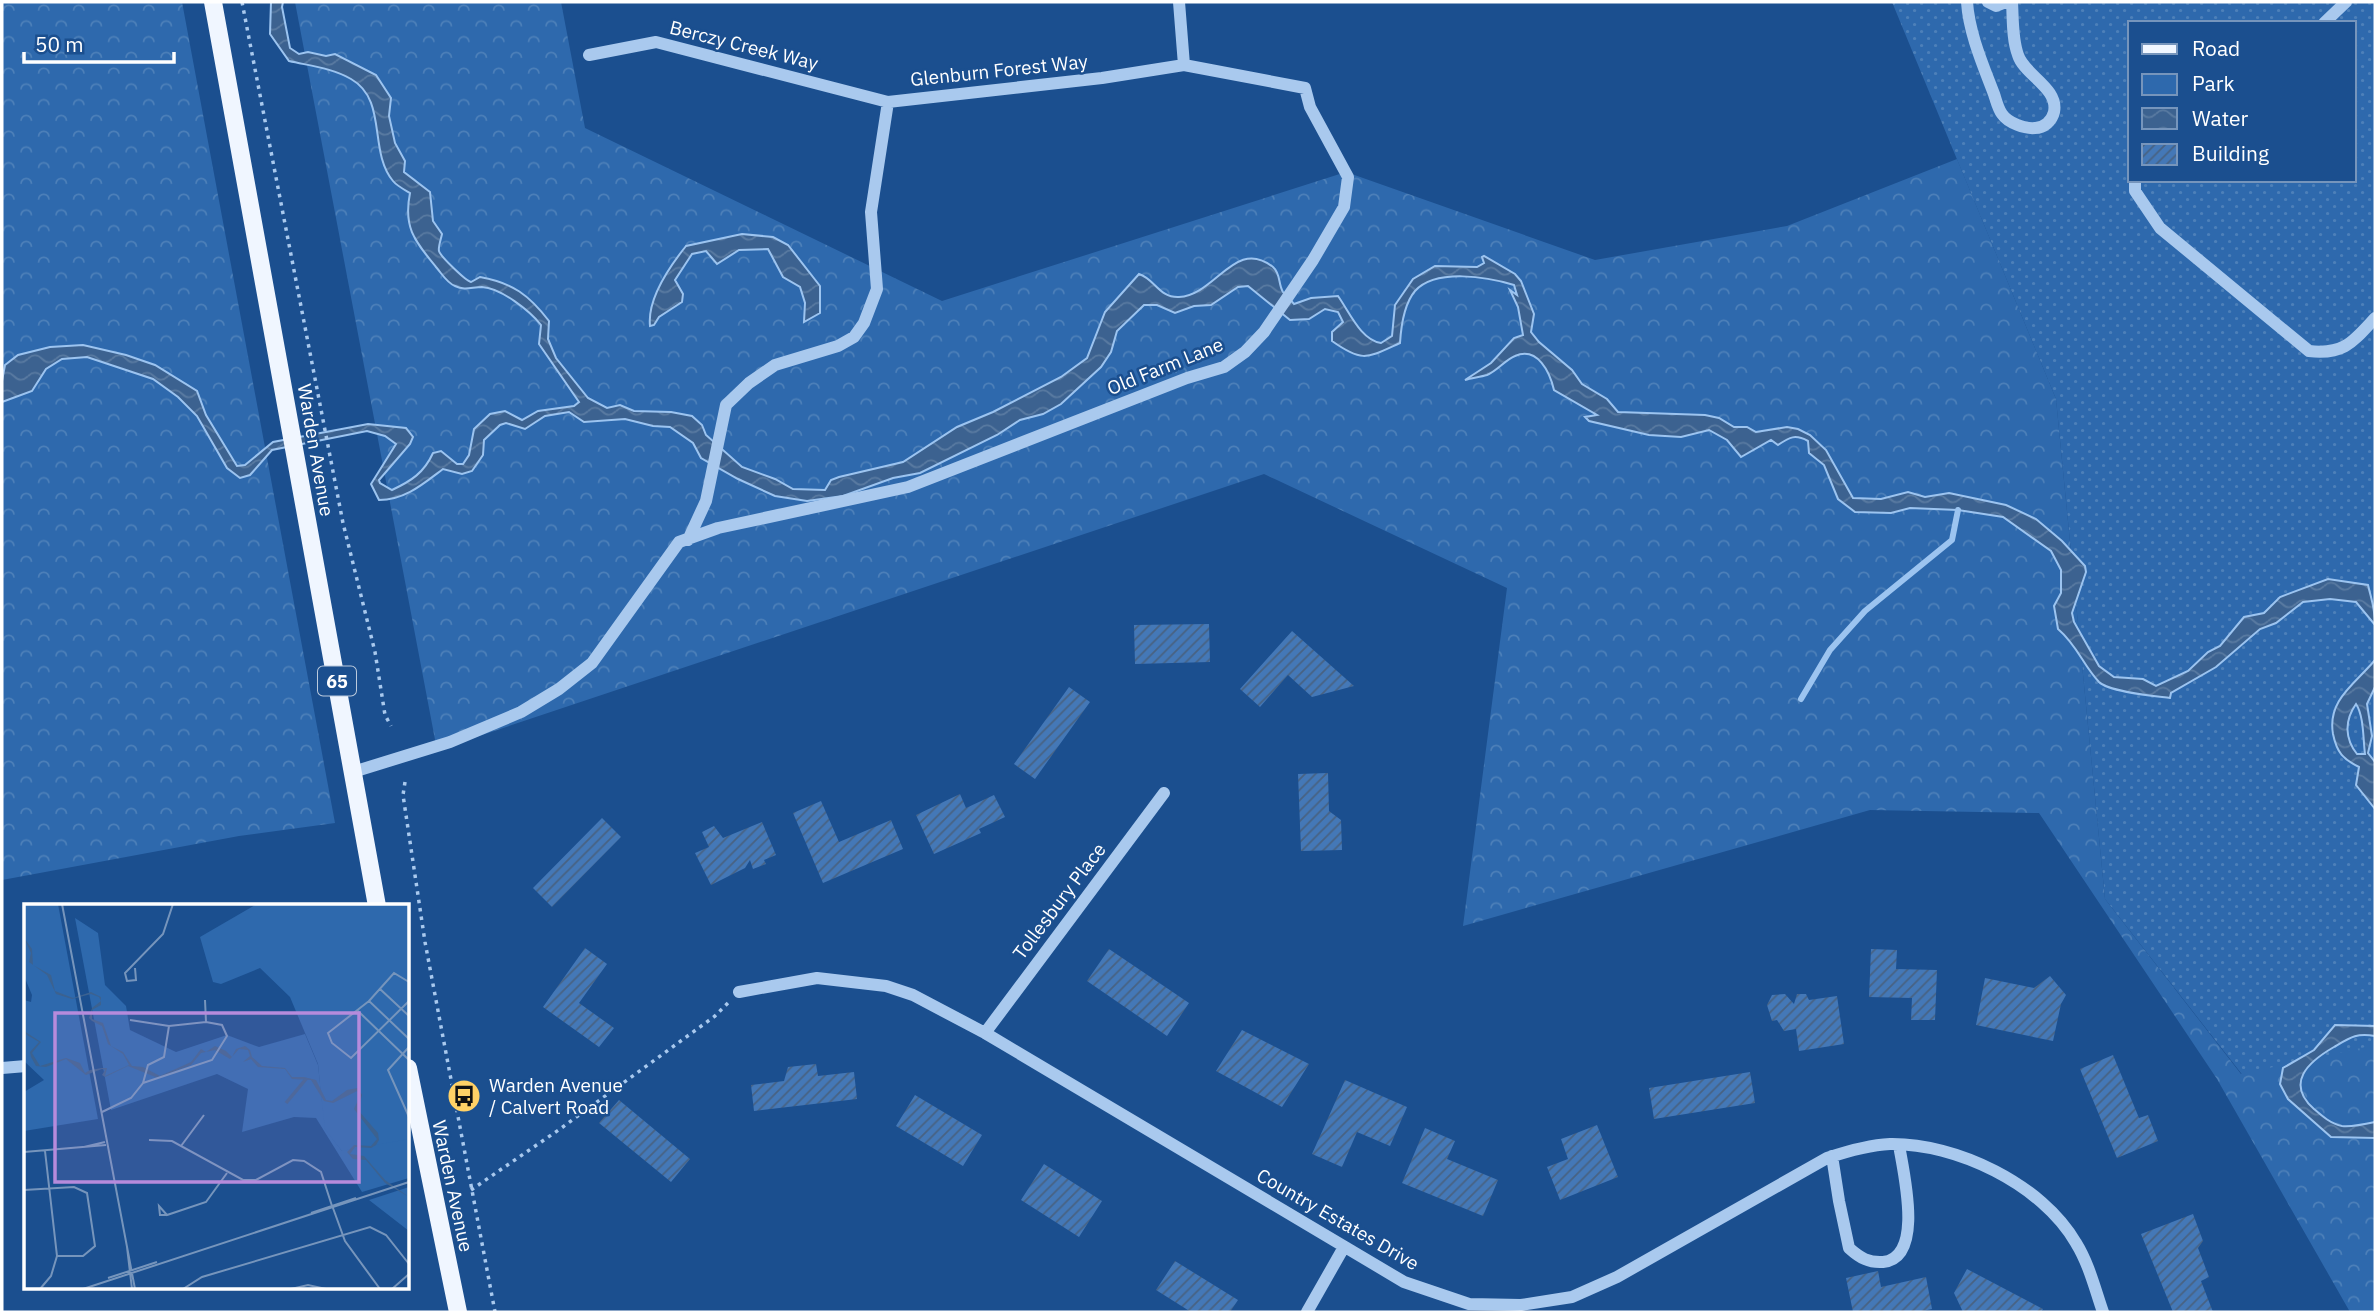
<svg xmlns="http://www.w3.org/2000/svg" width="2377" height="1314" font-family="'IBM Plex Sans',sans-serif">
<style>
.green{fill:url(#green-dots);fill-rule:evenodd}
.forest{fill:url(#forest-crowns)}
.water{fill:url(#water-waves);stroke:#9cc4f0;stroke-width:2;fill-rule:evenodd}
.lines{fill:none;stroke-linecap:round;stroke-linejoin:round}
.stream{stroke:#9cc4f0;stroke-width:6}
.building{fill:url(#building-hatch)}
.path{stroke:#a9c9ee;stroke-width:3.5;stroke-dasharray:3.5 5;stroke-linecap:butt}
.minor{stroke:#a9c9ee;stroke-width:12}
.major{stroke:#f0f6ff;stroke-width:18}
.labels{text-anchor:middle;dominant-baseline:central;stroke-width:5;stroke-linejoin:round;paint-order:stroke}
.shield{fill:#1b4f8f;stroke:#bbcadd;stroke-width:2}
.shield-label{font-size:18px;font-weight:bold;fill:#fff}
.street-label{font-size:19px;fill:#fff;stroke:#1b4f8f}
.poi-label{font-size:19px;fill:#fff;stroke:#1b4f8f;text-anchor:start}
.inset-river{fill:none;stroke:#3c6290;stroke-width:3.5}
.inset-road{fill:none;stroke:#7695bc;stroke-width:2}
.view{fill:#b68bdc;fill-opacity:0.15;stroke:#b68bdc;stroke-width:3.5}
.inset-edge{fill:none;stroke:#fff;stroke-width:3.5}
</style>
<defs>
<pattern id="green-dots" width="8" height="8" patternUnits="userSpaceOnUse" patternTransform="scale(1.75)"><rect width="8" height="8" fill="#2e69ad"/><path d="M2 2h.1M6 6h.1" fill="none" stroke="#4d80b9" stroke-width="1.8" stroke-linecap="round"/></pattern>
<pattern id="forest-crowns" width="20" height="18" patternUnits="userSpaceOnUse" patternTransform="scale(1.75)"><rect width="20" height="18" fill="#2e69ad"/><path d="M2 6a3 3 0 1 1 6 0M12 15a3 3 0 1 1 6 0" fill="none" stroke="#4d80b9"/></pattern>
<pattern id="water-waves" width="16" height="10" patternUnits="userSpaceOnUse" patternTransform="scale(1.75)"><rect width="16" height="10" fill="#3c6290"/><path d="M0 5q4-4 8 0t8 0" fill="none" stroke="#597aa1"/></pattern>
<pattern id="building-hatch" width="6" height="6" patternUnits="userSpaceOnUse" patternTransform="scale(1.75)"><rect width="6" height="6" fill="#4478b7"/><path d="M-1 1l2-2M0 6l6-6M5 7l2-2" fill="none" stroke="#486282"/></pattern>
</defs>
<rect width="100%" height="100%" fill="#1b4f8f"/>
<path class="green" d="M1892 2H2375V1176L2330 1187 2105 899 2056 399ZM2130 23H2354V180H2130Z"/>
<path class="forest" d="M2 2H182L335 823 239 836 2 880Z
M295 2H561L585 128 942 301 1346 172 1595 260 1787 226 1957 159 2056 399 2105 899 2241 1074 2375 1045V1312H2350L2217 1079 2039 813 1870 810 1463 926 1507 588 1264 474 437 750Z"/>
<path class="water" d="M271 2H283L282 7 290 48 299 54 308 52 326 56 335 54 376 75 391 98 389 116 395 143 405 161 404 172 430 192 433 221 442 234C441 239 438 247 439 251 440 256 466 281 471 282L480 277C513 283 529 295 549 321L548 339 556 358 588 398 607 408 620 405 634 411 671 412 692 416 702 425 706 435 742 467 775 479 793 489 825 490 831 480 839 477 903 462 957 427 993 412 1061 377 1087 358 1105 312 1139 274C1155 279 1159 298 1179 297 1216 295 1235 237 1273 267 1281 274 1278 284 1283 292 1286 296 1291 300 1294 304L1311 298 1338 296C1350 313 1361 340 1381 343L1392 336 1395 305 1413 279 1435 266 1477 267 1484 263 1482 257 1484 256 1515 274 1521 281 1534 314 1531 332 1539 342 1572 370 1582 384 1607 399 1618 412 1705 415 1719 418 1734 427H1747L1756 432 1787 427 1798 429 1810 435 1826 450 1853 498 1881 499 1908 492 1925 497 1949 493 2006 505 2036 519 2062 541 2085 566 2086 572 2072 613 2074 622 2099 666 2114 677 2143 679 2156 686 2188 671 2208 652 2220 646 2244 617 2264 613 2280 597 2328 579 2368 585C2372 602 2375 608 2375 625L2356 602 2330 599 2303 602 2276 623 2260 629 2216 667 2171 693 2170 698C2155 696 2109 692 2099 682 2083 665 2077 645 2058 629L2054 606 2061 593V570L2051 551 2003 517 1958 510 1910 508 1891 513 1855 512 1838 499 1824 465 1809 453 1808 441C1795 434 1790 437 1778 445L1771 440 1741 457 1727 440 1709 430 1681 437 1649 435 1589 421 1585 417 1597 415 1554 390C1550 373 1538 346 1515 356 1505 360 1497 371 1487 375 1480 377 1472 378 1465 380L1491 363 1514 338 1523 335 1518 307 1510 290 1517 295 1514 285C1488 277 1436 268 1415 291 1404 304 1401 327 1400 343 1367 358 1363 363 1332 341V332L1343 322 1338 312 1325 309 1309 319 1290 320 1248 286 1238 287 1211 305 1194 306 1175 313 1157 305H1144L1117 331 1111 352 1101 367 1061 404 1043 414 1020 420 997 435 920 473 893 478 843 496 807 501 775 496 738 479 701 458 693 443 670 427 653 426 625 419 584 422 569 412 545 416 525 429 506 423 500 425 484 440 483 455 472 471 462 474 443 469C423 484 405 500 379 500L371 484 396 444 385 436 367 431 272 450 250 475 240 478 227 468 197 416 178 397 153 379 87 357 62 359 46 369 32 391 2 402V381L5 365 18 355 50 347 83 345 126 355 155 365 197 391 206 415 237 466 245 465 273 442 368 424 406 428 413 437 410 444 379 480 380 483 392 490C411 481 424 473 433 453L441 451 457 464H463L469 455 474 429 490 414 505 411 522 420 538 411 574 406 579 402 539 344 541 325C530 311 501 288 482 287 472 287 465 291 455 286 447 283 442 274 436 267 415 241 403 228 410 193 405 190 397 186 393 181 368 151 388 100 351 79 332 68 311 66 289 61L270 34Z
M742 234 773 237 788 245 820 286V313L804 322 805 303 800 287 783 277 768 249 739 250 717 264 706 251 692 254 675 280 683 294 682 302 659 317 654 325 650 326C647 298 670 266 686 246Z
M2375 660V687L2367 704 2372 736 2368 753 2375 762V809L2356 785 2359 767C2343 759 2337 753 2333 734 2327 700 2355 684 2375 660ZM2356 704C2364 716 2363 739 2365 754H2357C2345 739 2344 721 2356 704Z
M2335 1025 2375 1026V1036C2356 1033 2351 1037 2334 1047 2308 1062 2285 1083 2314 1109 2322 1116 2331 1124 2342 1126 2352 1127 2366 1124 2375 1122V1138L2331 1137 2288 1099 2280 1084 2283 1068 2314 1050Z"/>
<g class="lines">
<path class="stream" d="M1801 699 1830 650 1865 611 1952 540 1958 510"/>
</g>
<path class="building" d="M1209 624 1210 662 1135 664 1134 625Z
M1292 631 1354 686 1312 697 1288 675 1260 707 1240 689Z
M1069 687 1090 702 1035 779 1014 764Z
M1328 773 1329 811 1341 820 1342 850 1301 851 1298 774Z
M960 794 966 808 994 795 1005 817 979 829 981 833 934 854 916 815Z
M821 801 839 842 891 820 903 849 823 883 793 813Z
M602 818 621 837 552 907 533 888Z
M762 822 776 855 764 860 766 864 753 869 750 860 745 868 711 885 695 853 709 847 702 832 714 826 723 838Z
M585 948 607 964 579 1003 614 1028 599 1047 543 1007Z
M1109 949 1189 1003 1167 1036 1087 981Z
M1871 949 1897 950 1896 969 1937 970 1935 1020H1911L1912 998 1869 997Z
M2050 976 2066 995 2061 1004 2053 1041 1976 1025 1985 978 2034 988Z
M1785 994 1794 1004 1797 994H1806L1809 1000 1837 996 1844 1044 1799 1051 1796 1029 1784 1031 1777 1020 1772 1021 1767 1005 1772 995Z
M1242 1030 1309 1064 1282 1107 1216 1071Z
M2113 1055 2139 1118 2148 1115 2158 1141 2117 1158 2080 1069Z
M816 1064 818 1076 854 1072 857 1099 754 1111 751 1085 784 1081 788 1067Z
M1750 1072 1755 1103 1654 1119 1649 1088Z
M1345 1080 1407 1107 1390 1146 1357 1132 1342 1167 1312 1154Z
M915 1095 982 1135 963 1166 896 1126Z
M619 1100 690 1159 671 1182 599 1123Z
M1597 1125 1618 1177 1560 1200 1547 1167 1568 1159 1561 1139Z
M1425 1128 1455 1141 1447 1159 1498 1180 1483 1216 1402 1183Z
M1044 1164 1102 1201 1079 1237 1021 1200Z
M2193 1214 2203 1241 2198 1248 2209 1277 2201 1281 2213 1312H2173L2141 1234Z
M1175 1261 1238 1300 1230 1312H1191L1156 1290Z
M1967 1269 2043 1309 2041 1312H1963L1954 1293Z
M1878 1271 1881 1287 1926 1277 1932 1309 1918 1312H1853L1846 1278Z"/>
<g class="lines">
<path class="path" d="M242 2 343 523 375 652 385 715 391 726
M405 782 403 795 425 942 495 1312
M471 1190 560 1129 715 1016 729 1002"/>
<path class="minor" d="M1179 2 1184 65
M1967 2C1969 33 1983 65 1994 94 1996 100 1998 109 2002 114 2008 123 2025 129 2035 128 2044 128 2052 121 2054 112 2059 88 2024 75 2018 55 2012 39 2013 18 2012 2
M1988 2 1996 6 2006 2
M2324 23 2346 2
M2135 180V191L2160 228 2309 351C2344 355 2353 342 2375 318
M688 540 706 501 726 405 749 383 775 365 838 346 854 337 864 323 877 289 871 212 888 102
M353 772 450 742 521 712 559 689 592 663 679 542 718 528 908 487 1187 378 1224 367 1245 352 1264 332 1313 260 1344 207 1348 177 1310 107 1305 88 1184 65 1102 78 888 102 656 42 589 55
M739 992 817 978 886 986 913 995 985 1033 1404 1282 1469 1304 1521 1305 1572 1297 1617 1277 1827 1158C1848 1151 1868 1145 1890 1144 1956 1143 2042 1184 2076 1243 2089 1264 2095 1289 2103 1312
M985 1033 1164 793
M2 1068 26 1066
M1832 1156 1839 1201 1849 1248C1860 1258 1869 1263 1883 1262 1925 1258 1903 1171 1899 1145
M1307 1312 1344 1247"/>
<path class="major" d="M213 2 377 906
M408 1068 458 1312"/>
</g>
<defs>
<symbol id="bus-disc" viewBox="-11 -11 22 22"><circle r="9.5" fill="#ffd166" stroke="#1b4f8f"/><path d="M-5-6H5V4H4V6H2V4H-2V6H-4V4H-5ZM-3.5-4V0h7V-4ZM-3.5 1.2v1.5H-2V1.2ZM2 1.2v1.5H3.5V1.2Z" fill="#111"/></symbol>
</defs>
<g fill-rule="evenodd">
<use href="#bus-disc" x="445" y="1077" width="38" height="38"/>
</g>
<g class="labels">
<rect class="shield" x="318" y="666.5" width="38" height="29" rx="5"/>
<g class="shield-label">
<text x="337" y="681">65</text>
</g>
<g class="street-label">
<text transform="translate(744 45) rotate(14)">Berczy Creek Way</text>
<text transform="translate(999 70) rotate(-6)">Glenburn Forest Way</text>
<text transform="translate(1165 366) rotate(-22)">Old Farm Lane</text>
<text transform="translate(316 450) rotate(80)">Warden Avenue</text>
<text transform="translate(1059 901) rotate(-53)">Tollesbury Place</text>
<text transform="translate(453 1186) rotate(78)">Warden Avenue</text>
<text transform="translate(1338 1219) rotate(30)">Country Estates Drive</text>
</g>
<g class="poi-label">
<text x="489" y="1085">Warden Avenue<tspan x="489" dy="22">/ Calvert Road</tspan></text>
</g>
</g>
<g transform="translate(24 904)">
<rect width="385" height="385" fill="#1b4f8f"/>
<path d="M233 0H385V249L329 261 300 225 294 160 266 93 236 64 197 80 189 78 176 33Z" fill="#2e69ad"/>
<path d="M0 0H34L74 215 0 227V188L20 176 0 157V96L7 98 8 91 0 72ZM51 14 74 29 81 81 102 102 106 126 152 148 203 131 235 143 281 130 294 161 301 225 318 247 385 235V274L338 288 292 214 270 213 218 228 224 185 193 170 87 206ZM385 283V327L345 296Z" fill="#2e69ad"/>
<path d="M0 34 8 45 9 61 27 71 31 87 49 94 67 88 77 93V101L68 106V115L79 119 87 142 99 148 108 162 119 163 136 172 167 158 177 145 182 148 191 142 202 147 208 153 212 145 221 142 226 146 228 153 238 162 261 164 268 173H280L292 176 302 196 308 197 323 186 334 184 338 191 334 206 354 229 355 236 352 241 347 244 331 243 326 250 340 252 361 276 385 293 361 279 342 256 329 255 323 248 330 241 347 242 353 235 330 205 336 192 333 187 309 199 300 197 287 176 268 175 261 165 234 163 227 155 219 158 226 152 224 146 215 145 206 155 191 146 177 149 167 161 134 174 104 162 81 173 78 171 81 166 78 165 62 171 42 155 22 163 12 162 7 153 6 148 15 138 3 131 0 127 17 138 8 149 16 162 42 154 56 159 61 169 66 166 78 164H83L81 172 105 161 99 150 84 140 78 122 68 117 65 114 68 104 77 97 75 93 67 90 48 95 32 90 23 71 5 58 7 49Z" fill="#3c6290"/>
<path class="inset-river" d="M262 199 282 175"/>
<path class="inset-road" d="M38 0 111 385M111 64 112 76 103 77 101 69 139 30 149 0M385 78 370 69 345 97 385 135M356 85 385 112M181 96 182 118M345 97 304 129 308 139 327 154 385 97M334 107 385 156M106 116 145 122 182 118 198 121 203 132 188 156 119 179M385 143 364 166 385 213M78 208 107 194 119 179 124 161 140 153 145 122M125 236 148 237 219 276H232L269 256 280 257 297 268 308 302M157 242 180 211M60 243 81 238M0 248 82 241M0 286 50 283 63 289 71 342 59 352H33M309 304 321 337 356 385M287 309 332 294M143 311H136L135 302 143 311 182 298 203 269M103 343 108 385M84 374 133 358M16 385 27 372 33 352 21 247M59 385 385 278M159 385 178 373 346 323 362 331 385 360M267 385 284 381 302 385M368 385 385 370"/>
<path class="view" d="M31 109H335V278H31Z"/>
<rect width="385" height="385" class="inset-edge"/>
</g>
<rect width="2377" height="1314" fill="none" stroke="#ffffff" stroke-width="7"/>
<rect x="2128" y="21" width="228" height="161" fill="#1b4f8f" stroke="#7695bc" stroke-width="2"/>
<rect x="2142" y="44" width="35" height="10" fill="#f0f6ff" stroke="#7695bc" stroke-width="2"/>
<text x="2192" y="56" font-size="21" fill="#ffffff">Road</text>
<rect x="2142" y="74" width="35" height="21" fill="#2e69ad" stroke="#7695bc" stroke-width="2"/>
<text x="2192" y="91" font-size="21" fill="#ffffff">Park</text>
<rect x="2142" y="108" width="35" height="21" fill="url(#water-waves)" stroke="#7695bc" stroke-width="2"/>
<text x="2192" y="126" font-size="21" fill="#ffffff">Water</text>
<rect x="2142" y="144" width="35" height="21" fill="url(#building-hatch)" stroke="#7695bc" stroke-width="2"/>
<text x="2192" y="161" font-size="21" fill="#ffffff">Building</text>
<path d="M24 52v10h150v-10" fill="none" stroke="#ffffff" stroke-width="3.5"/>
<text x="35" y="52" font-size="21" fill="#ffffff" stroke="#1b4f8f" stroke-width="5" paint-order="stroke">50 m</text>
</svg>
